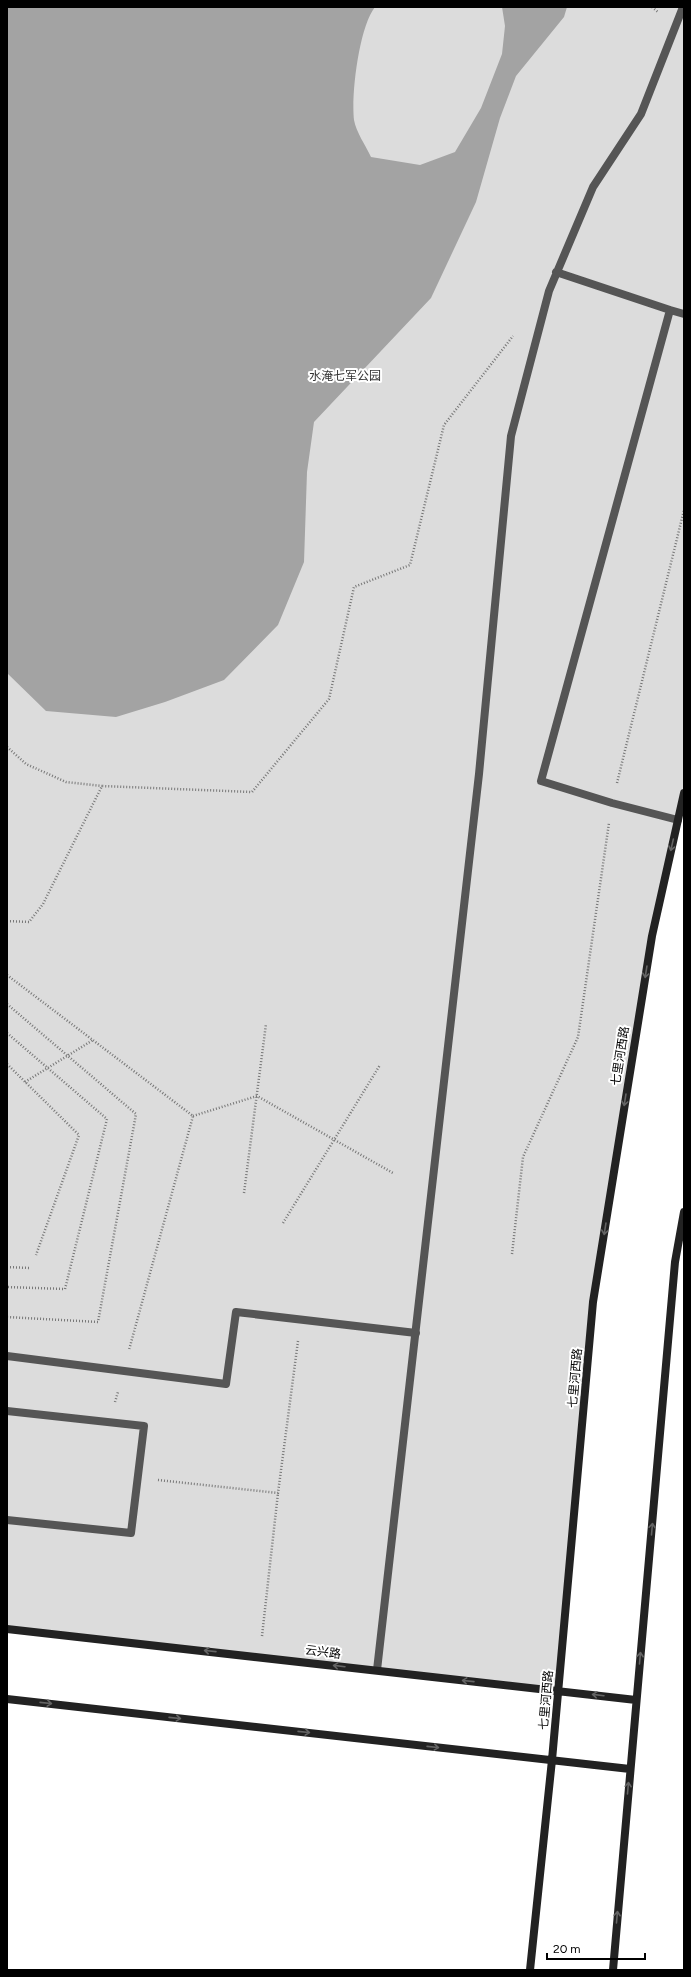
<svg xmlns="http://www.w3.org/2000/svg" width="691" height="1977" font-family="Figtree,'Noto Sans SC',sans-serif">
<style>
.green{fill:#dcdcdc}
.water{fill:#a3a3a3}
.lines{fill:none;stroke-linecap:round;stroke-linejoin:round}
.path{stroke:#777;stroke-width:2.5;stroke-dasharray:1 2;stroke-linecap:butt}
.lane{stroke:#555;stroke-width:8}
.secondary{stroke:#222;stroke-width:8}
.oneway{stroke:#646464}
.labels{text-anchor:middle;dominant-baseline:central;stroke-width:4;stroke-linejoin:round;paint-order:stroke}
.park-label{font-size:12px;fill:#333;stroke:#fff}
.street-label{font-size:12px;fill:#000;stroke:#fff}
</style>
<rect width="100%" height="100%" fill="#fff"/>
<path class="green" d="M7 7H684V793L652 936 599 1265 558 1690 7 1629Z"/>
<path class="water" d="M7 7H375C359 27 351 95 354 120 356 132 366 146 371 157L420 165 455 152 481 108 502 54 505 26 502 7H567L564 17 516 76 500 118 476 202 431 298 314 422 307 472 304 562 278 625 224 680 165 702 116 717 46 711 7 673Z"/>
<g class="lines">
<path class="path" d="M652 7 658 12
M7 747 26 764 66 782 102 786
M617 783 684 510
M7 921 29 922 43 904 102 786 252 792 329 699 354 587 410 565 444 425 513 336
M7 975 193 1116 129 1350
M7 1004 136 1114 98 1322 7 1317
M7 1033 107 1119 65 1289 7 1287
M7 1064 79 1135 36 1255
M25 1082 93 1040
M193 1116 257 1096 393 1173
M244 1193 266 1024
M283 1223 380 1065
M512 1254 523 1157 578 1037 609 823
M7 1267 30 1268
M115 1402 118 1392
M158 1480 278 1493 298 1341
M262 1636 278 1493"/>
<path class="lane" d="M556 272 670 310
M678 820 612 803 541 781 670 310 684 314
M7 1356 226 1384 236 1312 416 1333
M7 1411 144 1426 131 1533 7 1520
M377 1670 479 774 511 436 549 291 593 187 641 114 683 7"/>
<path class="secondary" d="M7 1629 636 1700
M7 1699 630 1769
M530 1970 552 1760 593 1302 652 936 684 793
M613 1970 675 1262 684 1212"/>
</g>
<defs><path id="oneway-shaft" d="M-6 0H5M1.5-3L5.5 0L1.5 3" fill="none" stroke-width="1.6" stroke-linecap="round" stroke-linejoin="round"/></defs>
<g class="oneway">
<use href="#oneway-shaft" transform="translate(672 845) rotate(103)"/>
<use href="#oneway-shaft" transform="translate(646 972) rotate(99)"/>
<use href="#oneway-shaft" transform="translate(625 1100) rotate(99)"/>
<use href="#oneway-shaft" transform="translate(605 1229) rotate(99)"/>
<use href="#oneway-shaft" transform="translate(652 1529) rotate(-85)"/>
<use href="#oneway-shaft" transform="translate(210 1651) rotate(-174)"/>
<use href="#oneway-shaft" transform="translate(640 1658) rotate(-85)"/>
<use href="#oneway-shaft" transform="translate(339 1666) rotate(-173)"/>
<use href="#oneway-shaft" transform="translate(468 1681) rotate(-174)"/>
<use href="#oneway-shaft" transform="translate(598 1695) rotate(-173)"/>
<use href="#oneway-shaft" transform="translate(46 1703) rotate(6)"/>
<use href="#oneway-shaft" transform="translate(175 1718) rotate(6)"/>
<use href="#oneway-shaft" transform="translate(304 1732) rotate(6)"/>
<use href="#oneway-shaft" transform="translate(433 1747) rotate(6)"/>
<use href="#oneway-shaft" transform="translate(628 1788) rotate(-85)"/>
<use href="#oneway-shaft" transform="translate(617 1917) rotate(-85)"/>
</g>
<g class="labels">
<g class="park-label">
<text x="345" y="376">水淹七军公园</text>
</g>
<g class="street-label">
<text transform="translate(620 1056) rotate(-81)">七里河西路</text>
<text transform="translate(575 1378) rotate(-85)">七里河西路</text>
<text transform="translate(323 1652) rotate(7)">云兴路</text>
<text transform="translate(546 1700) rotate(-85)">七里河西路</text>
</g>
</g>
<rect width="691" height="1977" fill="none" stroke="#000000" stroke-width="16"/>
<path d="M547 1953v6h98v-6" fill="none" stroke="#000000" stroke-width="2"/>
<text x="553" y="1953" font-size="12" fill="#000000" stroke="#ffffff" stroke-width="3" paint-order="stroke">20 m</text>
</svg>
